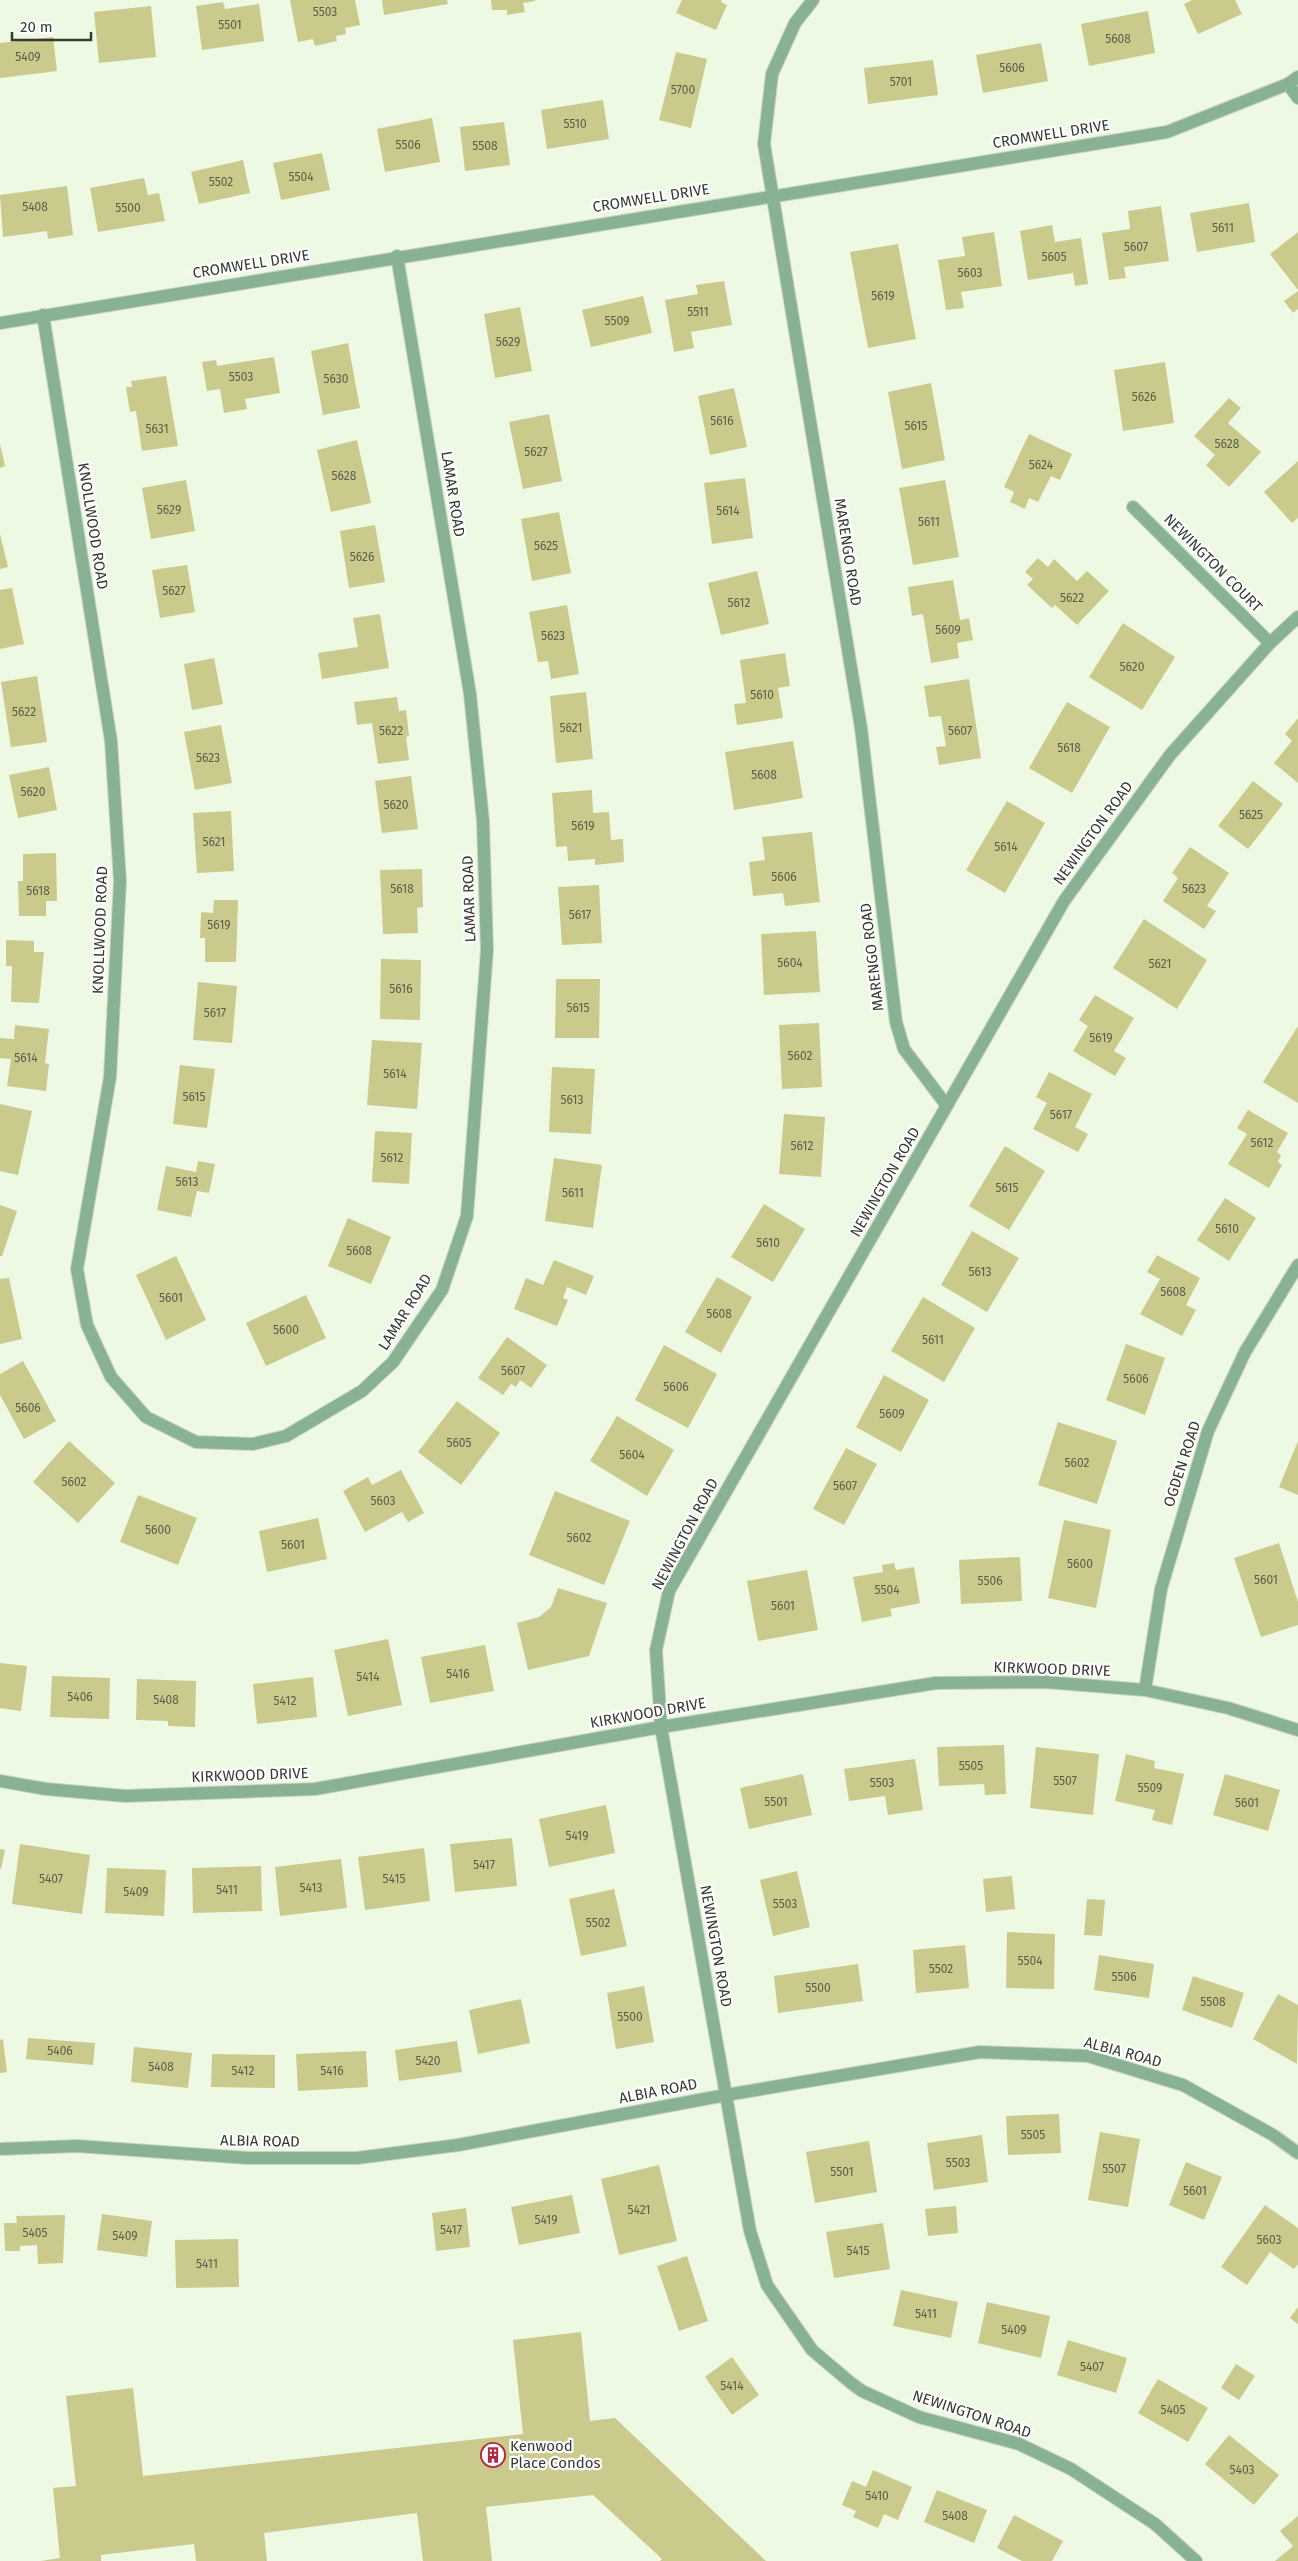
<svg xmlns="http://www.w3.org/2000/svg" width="1298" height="2561" font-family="'Fira Sans',sans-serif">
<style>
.building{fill:#caca8d}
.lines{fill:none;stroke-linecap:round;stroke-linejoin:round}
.minor-casing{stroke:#c8d3c0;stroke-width:14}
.minor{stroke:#89b294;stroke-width:12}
.labels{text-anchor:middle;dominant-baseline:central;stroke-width:4.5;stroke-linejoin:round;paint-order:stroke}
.number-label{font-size:12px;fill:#5b5e49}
.street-label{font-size:15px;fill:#363a32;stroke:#fff}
.poi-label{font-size:15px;fill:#363a32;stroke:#fff;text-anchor:start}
</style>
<rect width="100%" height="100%" fill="#edf9e3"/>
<path class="building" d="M290 0H355L360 25 345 28 346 34 336 36 337 41 315 46 313 39 298 42Z
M382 0H447L448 4 384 15Z
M491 0H535V1L523 3 525 12 507 15V10H492Z
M682 0H722L721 2 727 5 716 30 676 13Z
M1192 0H1235L1242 14 1198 34 1184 4Z
M223 2 225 9 259 4 264 41 202 50 196 6Z
M151 6 156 57 99 63 94 12Z
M1148 11 1155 53 1089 66 1081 24Z
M53 37 57 71 0 78V43Z
M1041 43 1048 81 983 93 976 55Z
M676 52 707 59 691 128 659 120Z
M933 60 938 95 868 104 864 68Z
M603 100 609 139 547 149 541 110Z
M432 118 440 162 385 172 377 129Z
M504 122 510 165 465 171 460 127Z
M322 153 330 190 281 200 273 163Z
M243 160 250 193 199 204 191 172Z
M144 178 148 195 159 193 165 221 98 232 90 188Z
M67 186 73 235 48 239 47 231 3 237 0 195Z
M1249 203 1255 242 1197 252 1190 213Z
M1161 206 1169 261 1124 267 1126 278 1109 280 1102 233 1130 229 1128 211Z
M1052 225 1055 242 1081 238 1088 284 1075 286 1073 273 1028 280 1020 231Z
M994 232 1002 286 961 292 964 308 946 310 938 260 965 256 962 237Z
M1298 232V290L1270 254Z
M898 244 916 339 868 348 850 252Z
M724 281 732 325 691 332 694 348 674 352 665 300 698 294 696 285Z
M1298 291V309L1293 313 1284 301Z
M643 296 652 333 591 347 582 310Z
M520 307 532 371 495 378 484 314Z
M348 343 360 408 323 415 311 351Z
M274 357 280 393 245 399 247 409 224 413 220 389 207 391 202 362 216 360 217 366Z
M1165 362 1174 423 1123 431 1114 370Z
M166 376 178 446 142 451 136 411 130 412 126 387H132L131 381Z
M931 383 945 460 902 469 888 392Z
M734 388 747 447 710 455 698 396Z
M1229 398 1241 408 1228 423 1261 452 1229 487 1206 465 1215 455 1194 436Z
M549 414 562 481 523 489 509 422Z
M1029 434 1072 454 1060 480 1051 476 1038 502 1029 498 1025 509 1010 502 1014 492 1004 487Z
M357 440 371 503 331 512 317 450Z
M0 444 5 466 0 468Z
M1298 461V518L1292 523 1264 492Z
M745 478 753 538 712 544 704 483Z
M186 480 195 531 151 539 142 488Z
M945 480 959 557 913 565 899 488Z
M559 512 571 573 532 581 521 519Z
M375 525 385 582 349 588 340 531Z
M0 534 8 567 0 569Z
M1038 558 1048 567 1054 559 1077 581 1087 571 1109 591 1077 625 1055 605 1052 608 1027 585 1033 579 1025 572Z
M187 565 195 612 160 618 152 570Z
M757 571 769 624 721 635 708 583Z
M953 580 960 620 969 618 973 640 957 643 959 658 931 663 923 614 912 616 908 587Z
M12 588 24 644 0 649V590Z
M567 605 579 674 551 679 548 661 538 662 529 612Z
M380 614 389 668 322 679 318 653 358 647 353 618Z
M1123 623 1175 657 1142 710 1089 677Z
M785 653 790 686 778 688 783 718 737 725 734 704 746 703 740 660Z
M214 658 223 704 192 710 184 664Z
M37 676 47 742 11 747 1 682Z
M969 679 981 758 939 765 936 747 946 746 941 716 929 717 924 686Z
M586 692 593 759 556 763 550 696Z
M397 697 399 711 406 710 409 736 406 737 409 760 378 764 372 723 357 725 354 702Z
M1067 702 1110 727 1072 793 1029 768Z
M1298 718V783L1274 763 1292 741 1285 734Z
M221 725 232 783 195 790 184 732Z
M793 741 803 798 734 810 725 752Z
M49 767 57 810 18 818 9 775Z
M411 776 418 829 382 833 375 781Z
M1253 781 1283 804 1248 849 1218 826Z
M592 790 593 813 609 812 611 840 623 839 624 862 595 865V859L568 861 567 846 556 847 552 793Z
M1007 801 1045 823 1005 893 966 870Z
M231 811 234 871 197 873 193 813Z
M812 832 820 902 785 906 783 893 753 896 749 862 765 860 762 837Z
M1190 847 1229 873 1207 906 1216 911 1204 929 1163 901 1178 878 1172 873Z
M56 853 57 901H46V916H19L18 881H23V854Z
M422 869 423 907 417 908 418 933 383 934 380 870Z
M599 885 602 943 562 945 558 887Z
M214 900H238L236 962H205V938H200L201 912 213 913Z
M1144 919 1207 960 1177 1009 1113 968Z
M816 931 820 992 764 995 761 934Z
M6 940 34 941V952H44L39 1003 11 1002 12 966H6Z
M381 959 421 960 420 1020 380 1019Z
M556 979H600L599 1038H555Z
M198 982 237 986 232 1043 193 1040Z
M1095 995 1134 1018 1114 1051 1126 1058 1115 1076 1073 1051 1088 1026 1079 1020Z
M819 1023 822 1087 782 1089 779 1025Z
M15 1025 49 1029 45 1063 49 1064 46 1091 7 1086 11 1059 0 1058V1038L14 1039Z
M1298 1026V1103L1263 1082Z
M372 1040 422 1043 417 1109 367 1105Z
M180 1065 215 1069 207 1128 173 1124Z
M552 1067 595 1069 591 1134 549 1132Z
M1049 1072 1092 1094 1075 1127 1088 1134 1078 1152 1033 1129 1047 1103 1036 1097Z
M0 1104 32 1111 18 1175 0 1171Z
M1248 1110 1288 1133 1277 1152 1281 1155 1278 1162 1282 1165 1269 1188 1228 1164 1247 1134 1237 1128Z
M784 1114 825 1117 821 1177 779 1174Z
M375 1131 412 1133 409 1184 372 1182Z
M1005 1146 1045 1171 1009 1230 969 1206Z
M554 1158 602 1165 593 1228 545 1221Z
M198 1161 215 1164 209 1193 197 1191 191 1217 157 1210 166 1166 196 1172Z
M1225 1198 1256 1218 1229 1261 1197 1240Z
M764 1204 805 1229 773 1282 731 1257Z
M0 1205 17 1211 2 1256H0Z
M348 1218 391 1237 371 1284 328 1266Z
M972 1231 1019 1258 987 1312 941 1285Z
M1157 1255 1200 1278 1186 1305 1196 1310 1182 1336 1140 1314 1160 1279 1147 1272Z
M176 1256 206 1320 166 1340 136 1275Z
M554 1260 594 1276 586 1295 567 1287 563 1298 568 1300 557 1326 514 1309 526 1278 543 1285Z
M717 1277 752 1297 721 1353 685 1332Z
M9 1278 22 1339 0 1344V1279Z
M306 1295 326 1338 266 1366 246 1323Z
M923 1297 975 1328 944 1382 891 1351Z
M507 1337 547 1365 531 1388 520 1380 516 1387 511 1384 503 1395 478 1378Z
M1126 1344 1165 1358 1145 1415 1106 1400Z
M664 1345 717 1374 688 1428 635 1400Z
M23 1361 56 1421 24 1439 0 1395V1374Z
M884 1375 929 1400 901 1452 856 1427Z
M457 1401 500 1433 461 1485 418 1452Z
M617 1416 674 1450 647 1496 590 1461Z
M1058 1422 1117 1441 1097 1504 1038 1485Z
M69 1441 115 1483 78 1523 33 1482Z
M1298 1441V1495L1279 1487Z
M846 1448 877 1464 844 1525 813 1509Z
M401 1470 424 1513 408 1522 402 1512 365 1532 343 1491 368 1477 372 1485Z
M555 1491 630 1521 604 1585 529 1555Z
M138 1495 197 1518 178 1565 120 1542Z
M318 1518 327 1559 267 1572 259 1531Z
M1064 1520 1111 1530 1096 1608 1048 1598Z
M1279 1543 1298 1602V1625L1261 1637 1234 1558Z
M1020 1557 1022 1601 961 1604 959 1560Z
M894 1563 896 1570 914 1567 920 1603 890 1609 892 1616 862 1622 853 1577 883 1572 882 1565Z
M807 1570 818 1630 758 1641 747 1581Z
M558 1588 607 1603 589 1656 528 1670 517 1623 539 1617 551 1607Z
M388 1639 402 1705 348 1716 334 1650Z
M485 1645 494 1691 430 1703 421 1657Z
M0 1663 27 1666 21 1711 0 1708Z
M52 1676 110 1678 109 1719 50 1717Z
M313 1677 317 1717 257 1724 253 1684Z
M137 1679 196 1681 195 1727 168 1726V1721L136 1720Z
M1004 1745 1006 1794 985 1795 984 1784 939 1786 937 1747Z
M1036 1747 1099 1754 1093 1815 1030 1808Z
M1126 1754 1155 1761 1154 1768 1184 1774 1172 1825 1152 1820 1155 1810 1115 1801Z
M915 1759 923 1810 888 1815 885 1796 849 1801 844 1769Z
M803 1774 812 1815 749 1829 740 1788Z
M1225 1774 1280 1790 1268 1831 1213 1815Z
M606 1805 615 1853 549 1867 539 1819Z
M512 1838 517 1886 455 1892 450 1844Z
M20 1844 90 1855 82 1914 12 1904Z
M424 1848 430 1901 365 1910 358 1857Z
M0 1849 5 1850 1 1869H0Z
M341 1859 347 1908 280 1916 275 1867Z
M261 1866 262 1911 193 1913 192 1868Z
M107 1868 166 1870 164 1916 105 1913Z
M797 1871 810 1927 773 1936 760 1880Z
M1012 1876 1015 1909 986 1912 983 1879Z
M614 1889 627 1946 581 1956 569 1899Z
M1087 1899 1105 1900 1102 1936 1084 1935Z
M1007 1932 1055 1934 1054 1989 1006 1988Z
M965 1945 969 1988 916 1993 913 1950Z
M1099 1955 1154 1964 1149 1998 1094 1990Z
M858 1964 863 2001 778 2013 774 1976Z
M1193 1976 1244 1993 1232 2028 1182 2010Z
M644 1986 654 2042 616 2049 607 1993Z
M1278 1994 1298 2005 1297 2064 1253 2039Z
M521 1999 530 2043 478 2054 469 2010Z
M28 2038 95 2043 93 2065 26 2059Z
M3 2039 7 2072 0 2073V2040Z
M457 2041 462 2072 399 2081 395 2050Z
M134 2047 192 2053 188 2088 131 2082Z
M366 2051 368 2087 298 2091 296 2054Z
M212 2054 275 2055V2088L211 2087Z
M1059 2114 1061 2153 1008 2155 1006 2116Z
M1100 2132 1140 2139 1128 2207 1088 2200Z
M982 2135 988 2182 934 2190 927 2143Z
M869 2141 877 2192 815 2203 806 2152Z
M1186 2162 1222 2177 1204 2220 1169 2205Z
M659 2165 677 2241 619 2255 601 2179Z
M572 2195 580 2233 519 2245 511 2207Z
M1265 2205 1298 2228V2264L1294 2269 1270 2252 1247 2285 1221 2267Z
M956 2206 958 2233 928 2236 925 2209Z
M466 2208 470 2247 436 2251 432 2213Z
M102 2214 152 2221 147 2257 97 2250Z
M65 2215 63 2263 38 2264 37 2245 20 2246V2251H5L4 2223H17L16 2216Z
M883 2223 890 2269 834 2278 826 2232Z
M238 2239 239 2287 176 2288 175 2240Z
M687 2256 708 2321 679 2331 657 2266Z
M901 2290 958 2302 951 2338 893 2326Z
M987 2302 1050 2316 1041 2358 978 2343Z
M1298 2307V2324L1290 2318Z
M581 2332 590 2421 615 2418 766 2561H660L662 2559 593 2495 486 2507 492 2561H423L417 2513 264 2533 267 2561H196L194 2544 101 2555V2561H41L60 2558 53 2488 76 2486 66 2396 133 2388 143 2476 523 2434 513 2340Z
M1068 2340 1127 2358 1116 2393 1057 2375Z
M732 2357 759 2395 732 2415 705 2377Z
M1236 2364 1255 2376 1239 2400 1221 2388Z
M1158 2379 1208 2408 1188 2442 1138 2413Z
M1229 2435 1279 2475 1254 2505 1205 2464Z
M873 2470 912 2487 898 2520 884 2514 878 2528 853 2517 856 2511 842 2505 852 2481 866 2487Z
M937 2490 987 2510 974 2543 924 2522Z
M1014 2515 1063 2541 1052 2561H1022L997 2548Z
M1298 2516V2561H1275L1293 2546 1280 2531Z"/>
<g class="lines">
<defs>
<path id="minor" d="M813 0 795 23 772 74 764 144 861 728 896 1022 904 1049 947 1106
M1288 84 1298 98
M43 315 111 741 120 881 110 1077 77 1269 87 1325 111 1377 146 1417 196 1442 253 1444 286 1436 362 1391 393 1362 442 1290 467 1216 487 950 483 821 470 694 397 256
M0 323 1167 132 1288 84 1298 77
M1133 507 1270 643
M1145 1690 1161 1589 1208 1431 1245 1352 1298 1265
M0 1781 46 1789 125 1796 315 1789 661 1727 936 1683 1045 1682 1145 1690 1228 1708 1298 1730
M0 2149 77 2146 248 2158H357L458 2145 726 2095 980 2052 1088 2056 1183 2085 1273 2135 1298 2153
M1196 2561 1155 2524 1071 2469 1019 2444 919 2417 862 2391 851 2383 812 2350 767 2285 750 2231 661 1727 656 1650 669 1591 1064 901 1170 755 1270 643 1298 617"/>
</defs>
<use href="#minor" class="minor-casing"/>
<use href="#minor" class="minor"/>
</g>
<defs>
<symbol id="building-ring" viewBox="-11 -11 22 22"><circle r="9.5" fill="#fff" stroke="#b9273e" stroke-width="1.5"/><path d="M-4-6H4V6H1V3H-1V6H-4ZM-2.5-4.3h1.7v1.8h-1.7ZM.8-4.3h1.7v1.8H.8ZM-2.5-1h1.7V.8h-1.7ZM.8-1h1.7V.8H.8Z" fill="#b9273e"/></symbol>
</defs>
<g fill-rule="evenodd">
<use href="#building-ring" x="479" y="2441" width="28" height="28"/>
</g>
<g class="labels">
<g class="number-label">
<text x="325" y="12">5503</text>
<text x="230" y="25">5501</text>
<text x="1118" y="39">5608</text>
<text x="28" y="57">5409</text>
<text x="1012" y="68">5606</text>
<text x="901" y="82">5701</text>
<text x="683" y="90">5700</text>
<text x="575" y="124">5510</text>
<text x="408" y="145">5506</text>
<text x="485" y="146">5508</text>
<text x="301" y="177">5504</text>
<text x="221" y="182">5502</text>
<text x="35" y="207">5408</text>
<text x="128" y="208">5500</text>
<text x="1223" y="228">5611</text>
<text x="1136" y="247">5607</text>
<text x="1054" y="257">5605</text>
<text x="970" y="273">5603</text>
<text x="883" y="296">5619</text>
<text x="698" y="312">5511</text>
<text x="617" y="321">5509</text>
<text x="508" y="342">5629</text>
<text x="241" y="377">5503</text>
<text x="336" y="379">5630</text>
<text x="1144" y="397">5626</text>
<text x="722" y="421">5616</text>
<text x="916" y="426">5615</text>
<text x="157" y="429">5631</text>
<text x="1227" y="444">5628</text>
<text x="536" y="452">5627</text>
<text x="1041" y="465">5624</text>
<text x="344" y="476">5628</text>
<text x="169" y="510">5629</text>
<text x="728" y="511">5614</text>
<text x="929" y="522">5611</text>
<text x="546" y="546">5625</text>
<text x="362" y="557">5626</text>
<text x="174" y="591">5627</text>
<text x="1072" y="598">5622</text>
<text x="739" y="603">5612</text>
<text x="948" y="630">5609</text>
<text x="553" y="636">5623</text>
<text x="1132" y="667">5620</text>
<text x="762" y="695">5610</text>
<text x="24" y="712">5622</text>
<text x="571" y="728">5621</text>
<text x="391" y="731">5622</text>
<text x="960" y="731">5607</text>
<text x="1069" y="748">5618</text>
<text x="208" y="758">5623</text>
<text x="764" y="775">5608</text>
<text x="33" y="792">5620</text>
<text x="396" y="805">5620</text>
<text x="1251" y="815">5625</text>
<text x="583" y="826">5619</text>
<text x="214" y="842">5621</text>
<text x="1006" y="847">5614</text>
<text x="784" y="877">5606</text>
<text x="402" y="889">5618</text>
<text x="1194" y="889">5623</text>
<text x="38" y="891">5618</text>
<text x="580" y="915">5617</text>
<text x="219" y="925">5619</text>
<text x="790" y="963">5604</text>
<text x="1160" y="964">5621</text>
<text x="401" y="989">5616</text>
<text x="578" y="1008">5615</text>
<text x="215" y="1013">5617</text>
<text x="1101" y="1038">5619</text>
<text x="800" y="1056">5602</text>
<text x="26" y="1058">5614</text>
<text x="395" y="1074">5614</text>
<text x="194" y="1097">5615</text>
<text x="572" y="1100">5613</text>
<text x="1061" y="1115">5617</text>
<text x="1262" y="1143">5612</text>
<text x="802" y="1146">5612</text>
<text x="392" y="1158">5612</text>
<text x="187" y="1182">5613</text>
<text x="1007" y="1188">5615</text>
<text x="573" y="1193">5611</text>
<text x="1227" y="1229">5610</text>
<text x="768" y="1243">5610</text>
<text x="359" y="1251">5608</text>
<text x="980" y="1272">5613</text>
<text x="1173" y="1292">5608</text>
<text x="171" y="1298">5601</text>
<text x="719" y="1314">5608</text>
<text x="286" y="1330">5600</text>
<text x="933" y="1340">5611</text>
<text x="513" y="1371">5607</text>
<text x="1136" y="1379">5606</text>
<text x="676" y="1387">5606</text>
<text x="28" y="1408">5606</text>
<text x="892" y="1414">5609</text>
<text x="459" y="1443">5605</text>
<text x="632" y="1455">5604</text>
<text x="1077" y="1463">5602</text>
<text x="74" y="1482">5602</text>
<text x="845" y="1486">5607</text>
<text x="383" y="1501">5603</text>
<text x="158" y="1530">5600</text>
<text x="579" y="1538">5602</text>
<text x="293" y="1545">5601</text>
<text x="1080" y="1564">5600</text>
<text x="1266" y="1580">5601</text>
<text x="990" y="1581">5506</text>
<text x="887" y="1590">5504</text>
<text x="783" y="1606">5601</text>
<text x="458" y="1674">5416</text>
<text x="368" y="1677">5414</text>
<text x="80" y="1697">5406</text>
<text x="166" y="1700">5408</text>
<text x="285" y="1701">5412</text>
<text x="971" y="1766">5505</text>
<text x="1065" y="1781">5507</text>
<text x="882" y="1783">5503</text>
<text x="1150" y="1788">5509</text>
<text x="776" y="1802">5501</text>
<text x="1247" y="1803">5601</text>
<text x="577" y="1836">5419</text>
<text x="484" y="1865">5417</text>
<text x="51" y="1879">5407</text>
<text x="394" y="1879">5415</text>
<text x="311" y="1888">5413</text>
<text x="227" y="1890">5411</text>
<text x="136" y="1892">5409</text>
<text x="785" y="1904">5503</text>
<text x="598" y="1923">5502</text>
<text x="1030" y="1961">5504</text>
<text x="941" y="1969">5502</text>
<text x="1124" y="1977">5506</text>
<text x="818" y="1988">5500</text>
<text x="1213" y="2002">5508</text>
<text x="630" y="2017">5500</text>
<text x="60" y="2051">5406</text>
<text x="428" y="2061">5420</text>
<text x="161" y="2067">5408</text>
<text x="243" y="2071">5412</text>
<text x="332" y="2071">5416</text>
<text x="1033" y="2135">5505</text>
<text x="958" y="2163">5503</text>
<text x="1114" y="2169">5507</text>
<text x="842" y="2172">5501</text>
<text x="1195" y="2191">5601</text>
<text x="639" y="2210">5421</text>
<text x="546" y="2220">5419</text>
<text x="451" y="2230">5417</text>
<text x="35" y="2233">5405</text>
<text x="125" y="2236">5409</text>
<text x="1269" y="2240">5603</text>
<text x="858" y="2251">5415</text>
<text x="207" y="2264">5411</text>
<text x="926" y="2314">5411</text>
<text x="1014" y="2330">5409</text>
<text x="1092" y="2367">5407</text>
<text x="732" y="2386">5414</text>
<text x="1173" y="2410">5405</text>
<text x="1242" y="2470">5403</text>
<text x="877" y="2496">5410</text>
<text x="955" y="2516">5408</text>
</g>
<g class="street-label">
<text transform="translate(1051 134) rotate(-9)">CROMWELL DRIVE</text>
<text transform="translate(651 198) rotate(-9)">CROMWELL DRIVE</text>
<text transform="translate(251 264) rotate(-9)">CROMWELL DRIVE</text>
<text transform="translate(453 494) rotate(81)">LAMAR ROAD</text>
<text transform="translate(93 526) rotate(81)">KNOLLWOOD ROAD</text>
<text transform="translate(848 552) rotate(81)">MARENGO ROAD</text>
<text transform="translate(1213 563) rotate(45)">NEWINGTON COURT</text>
<text transform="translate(1093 833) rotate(-54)">NEWINGTON ROAD</text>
<text transform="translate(469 899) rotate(-92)">LAMAR ROAD</text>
<text transform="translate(100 930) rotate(-88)">KNOLLWOOD ROAD</text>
<text transform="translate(872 957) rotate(-97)">MARENGO ROAD</text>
<text transform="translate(885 1182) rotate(-60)">NEWINGTON ROAD</text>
<text transform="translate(405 1312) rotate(-58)">LAMAR ROAD</text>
<text transform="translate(1182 1464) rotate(-72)">OGDEN ROAD</text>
<text transform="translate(685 1534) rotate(-62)">NEWINGTON ROAD</text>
<text transform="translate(1052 1669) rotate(2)">KIRKWOOD DRIVE</text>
<text transform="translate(648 1713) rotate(-10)">KIRKWOOD DRIVE</text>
<text transform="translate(250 1775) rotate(-2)">KIRKWOOD DRIVE</text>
<text transform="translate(716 1946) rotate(80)">NEWINGTON ROAD</text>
<text transform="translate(1123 2052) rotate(15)">ALBIA ROAD</text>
<text transform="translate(658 2091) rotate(-11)">ALBIA ROAD</text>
<text transform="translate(260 2141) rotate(1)">ALBIA ROAD</text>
<text transform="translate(972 2414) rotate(18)">NEWINGTON ROAD</text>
</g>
<g class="poi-label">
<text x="510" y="2446">Kenwood<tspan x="510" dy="17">Place Condos</tspan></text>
</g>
</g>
<path d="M12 32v8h79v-8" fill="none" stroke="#363a32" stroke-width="2.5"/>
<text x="20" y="32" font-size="15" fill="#363a32" stroke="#ffffff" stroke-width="4" paint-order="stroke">20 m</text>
</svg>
